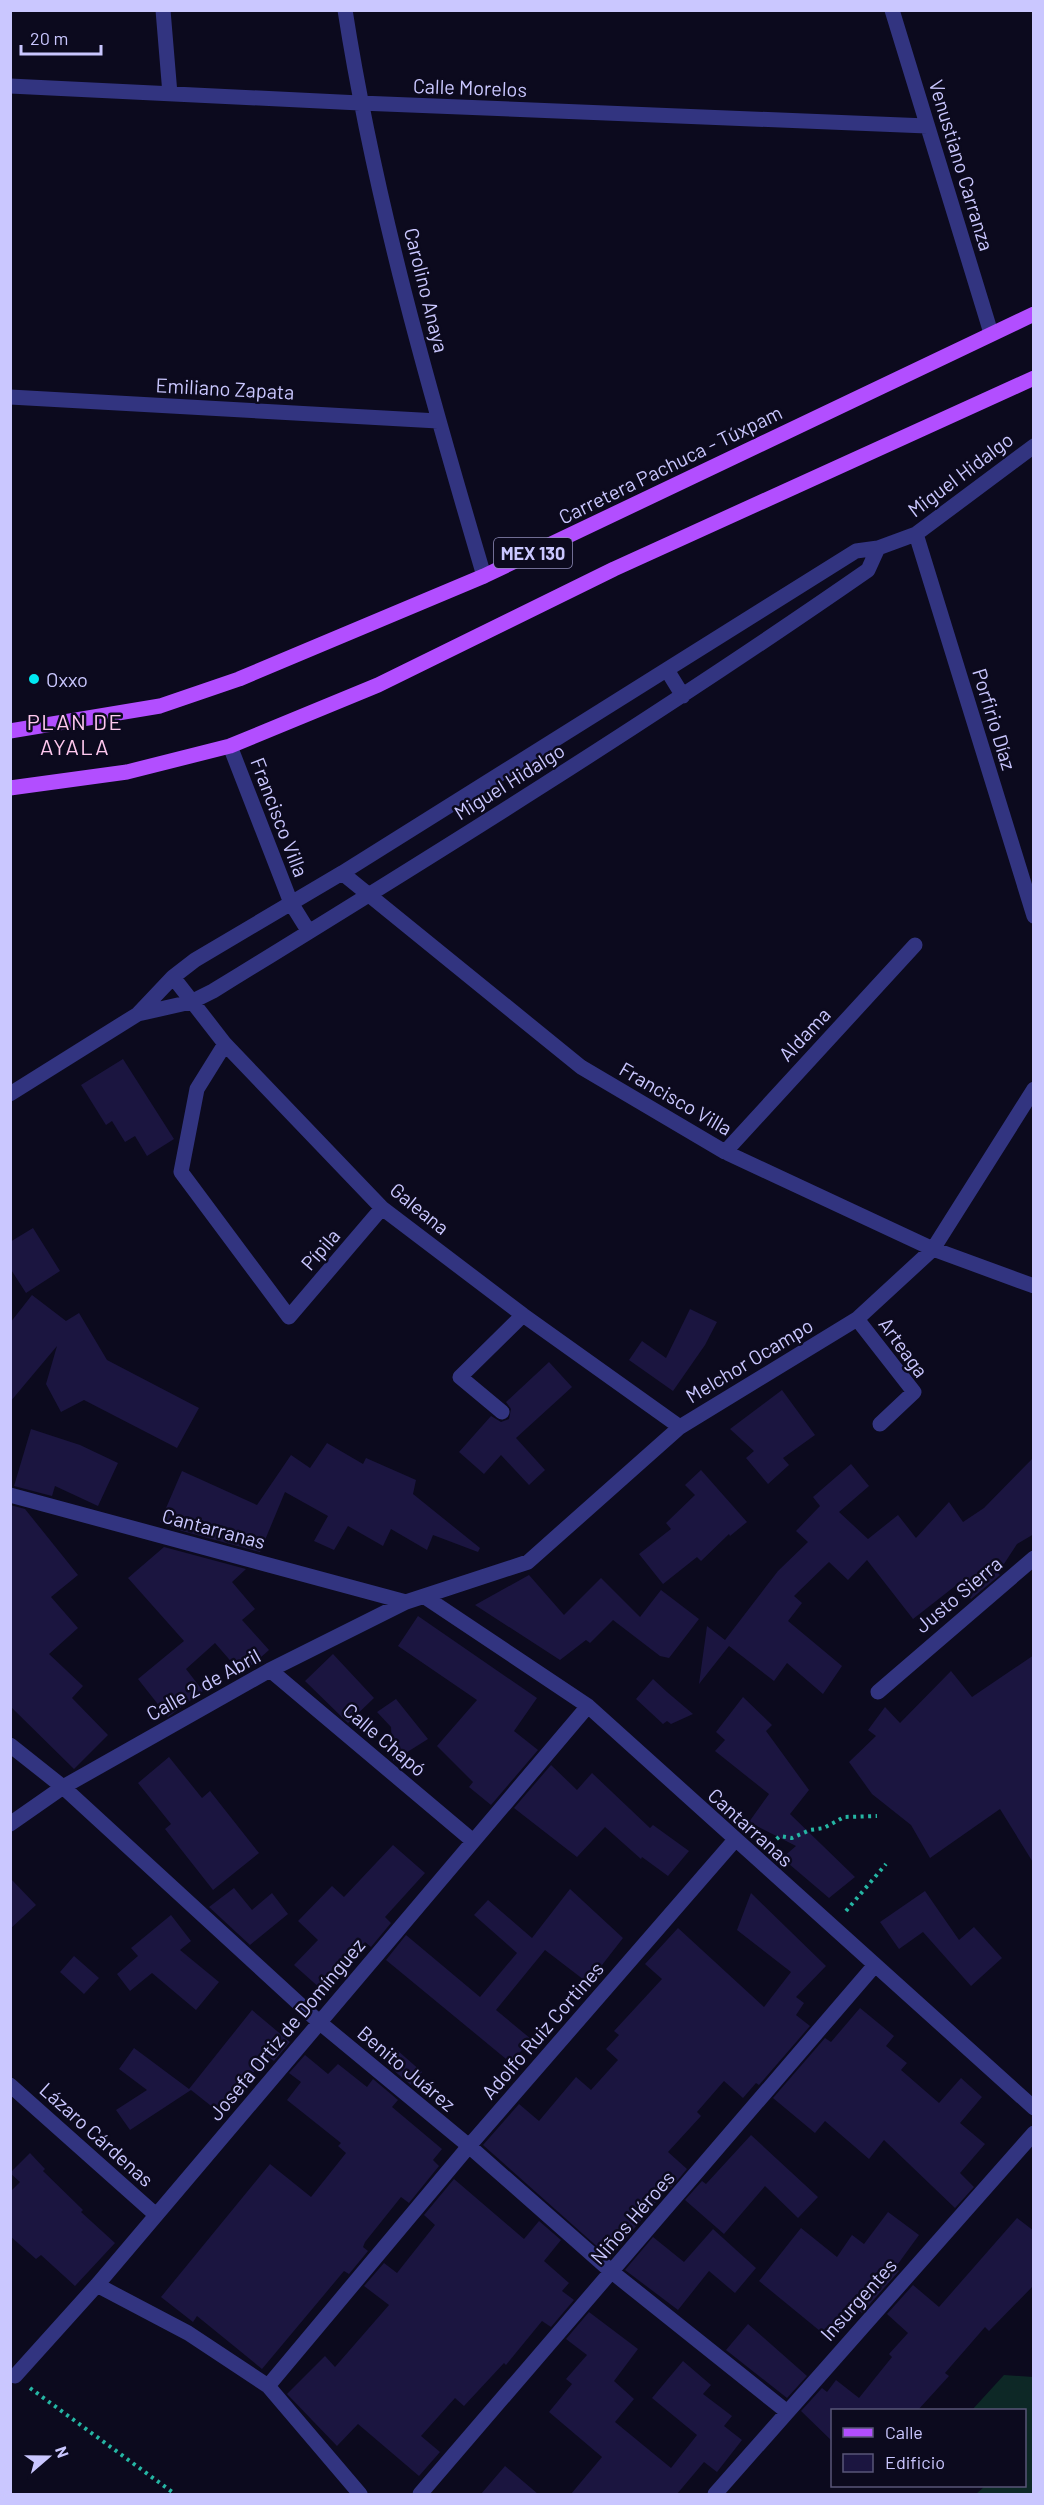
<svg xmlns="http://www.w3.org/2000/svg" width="1044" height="2505" font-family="Barlow,sans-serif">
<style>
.green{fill:#0d2826}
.building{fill:#1b1540}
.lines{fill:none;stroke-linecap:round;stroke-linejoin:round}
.path{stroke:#25b6a4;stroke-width:4;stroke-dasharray:3 4.5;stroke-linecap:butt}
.minor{stroke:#323480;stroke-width:15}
.major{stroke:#b24eff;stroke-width:15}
.poi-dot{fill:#00e9f2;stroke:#0c0a1e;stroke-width:2}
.labels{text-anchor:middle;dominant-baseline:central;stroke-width:5;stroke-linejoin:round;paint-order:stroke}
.shield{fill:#0c0a1e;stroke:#918ebc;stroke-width:1.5}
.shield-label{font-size:18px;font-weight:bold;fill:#cac7ff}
.street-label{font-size:20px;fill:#cac7ff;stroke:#0c0a1e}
.poi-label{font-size:20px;fill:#cac7ff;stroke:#0c0a1e;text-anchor:start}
.quarter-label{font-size:22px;letter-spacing:1.5px;fill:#ffc9ef;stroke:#0c0a1e}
</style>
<rect width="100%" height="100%" fill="#0c0a1e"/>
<path class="green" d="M1004 2375 1033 2377V2494H976L985 2486H1024V2410H972Z"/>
<path class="building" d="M123 1059 174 1139 147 1156 135 1136 125 1142 112 1121 106 1125 81 1085Z
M33 1228 60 1271 26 1293 10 1268V1242Z
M32 1295 66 1321 79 1313 107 1360 199 1408 177 1448 84 1400 61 1412 46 1384 57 1346 10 1402V1323Z
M690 1309 717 1322 705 1345 673 1391 629 1360 642 1341 666 1358Z
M549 1362 572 1387 516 1438 545 1470 529 1485 501 1455 484 1474 459 1452 491 1416 501 1422 509 1419 511 1409 506 1402Z
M782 1390 815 1435 783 1458 789 1465 768 1484 746 1458 754 1451 730 1429Z
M31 1429 80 1445 118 1463 98 1506 55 1486 52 1496 14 1486Z
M327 1443 363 1464 366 1458 416 1480 413 1494 480 1548 478 1552 433 1535 427 1550 391 1529 383 1546 348 1526 334 1550 314 1541 328 1516 285 1492 260 1552 182 1531 160 1522 182 1471 257 1505 291 1455 310 1468Z
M1034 1457V1534L1017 1544 998 1573 1000 1575 971 1599 959 1583 913 1619 867 1560 848 1580 829 1562 794 1596 802 1603 788 1621 842 1666 823 1694 787 1663 774 1681 729 1646 699 1684 707 1626 725 1640 778 1571 808 1542 796 1531 820 1506 813 1497 851 1464 869 1486 839 1512 868 1539 898 1515 916 1538 949 1502 963 1522 984 1508Z
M701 1470 747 1522 730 1536 729 1534 701 1561 697 1557 663 1584 639 1554 671 1529 666 1523 695 1495 685 1485Z
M10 1505 25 1509 78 1575 51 1597 78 1628 49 1654 83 1686 72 1698 108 1735 74 1769 10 1706Z
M164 1547 246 1569 232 1582 255 1609 242 1620 269 1650 242 1674 215 1643 186 1669 203 1691 168 1717 138 1679 184 1641 128 1578Z
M529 1575 564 1615 601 1578 640 1617 661 1590 699 1619 669 1658 660 1656 613 1620 590 1643 586 1640 560 1660 475 1605Z
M418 1616 537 1698 514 1731 538 1750 491 1805 469 1787 473 1782 437 1746 477 1700 398 1646Z
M333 1654 374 1698 348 1723 305 1681Z
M1034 1655V1864L1000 1809 930 1858 911 1825 872 1794 849 1762 876 1736 868 1730 885 1707 900 1723 951 1671 972 1697Z
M653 1679 667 1692 693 1714 671 1724 667 1721 663 1724 636 1699Z
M743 1697 772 1725 766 1731 809 1790 790 1814 855 1877 829 1898 782 1858 796 1846 749 1822 769 1794 715 1751 725 1740 716 1732Z
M396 1699 428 1739 393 1761 391 1727 377 1712Z
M169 1757 202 1798 210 1791 259 1853 213 1890 165 1829 171 1824 138 1783Z
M551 1765 577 1790 592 1773 650 1828 653 1825 689 1851 668 1876 642 1857 641 1859 605 1827 577 1857 514 1808Z
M393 1845 425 1873 385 1917 391 1923 371 1947 365 1942 321 1989 294 1965 318 1940 298 1921 332 1886 344 1897Z
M10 1878 36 1905 10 1929Z
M234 1888 252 1910 272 1893 288 1914 250 1945 209 1907Z
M570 1889 623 1938 588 1983 545 1950 496 2010 531 2039 511 2063 386 1960 406 1935 480 1997 517 1953 474 1915 488 1900 532 1938Z
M925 1891 959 1940 974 1927 1002 1958 971 1986 923 1932 899 1949 880 1922Z
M751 1893 826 1966 796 1997 804 2003 796 2015 810 2026 759 2085 756 2083 743 2098 724 2081 697 2112 701 2116 668 2152 687 2169 671 2188 669 2186 610 2258 483 2145 519 2104 539 2121 576 2077 591 2090 618 2060 606 2049 619 2035 614 2031 662 1979 645 1964 678 1928 764 2007 791 1972 737 1930Z
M171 1915 191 1941 180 1950 219 1982 196 2010 152 1973 130 1991 117 1974 138 1956 131 1948Z
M74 1956 99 1978 84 1994 60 1972Z
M860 2008 894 2036 886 2046 907 2063 901 2070 939 2103 961 2078 982 2097 960 2123 985 2144 960 2173 974 2187 955 2208 884 2140 869 2159 825 2121 815 2133 773 2098 825 2038 831 2042Z
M252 2010 290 2042 274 2061 267 2056 220 2113 191 2090 130 2130 116 2110 147 2090 119 2069 134 2048 189 2089Z
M397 2050 422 2072 411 2085 386 2064Z
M305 2055 328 2074 338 2064 367 2087 373 2079 398 2100 392 2107 442 2149 433 2160 439 2166 409 2203 401 2197 365 2242 363 2247 368 2251 349 2274 344 2271 262 2369 197 2316 193 2322 161 2297 270 2164 311 2197 346 2153 338 2146 341 2143 287 2100 301 2082 289 2073Z
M751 2135 818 2197 798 2218 765 2186 724 2234 685 2200 702 2181 706 2184Z
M30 2153 45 2169 43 2171 83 2210 81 2212 115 2243 75 2286 41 2255 36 2259 10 2236V2192L20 2182 10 2173Z
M454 2179 524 2239 539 2221 561 2240 544 2261 569 2283 562 2291 574 2300 551 2327 542 2321 506 2365 504 2363 464 2406 455 2398 421 2436 440 2452 419 2476 358 2424 337 2446 287 2394 325 2356 335 2367 389 2305 364 2286 384 2263 397 2273 435 2225 424 2215Z
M888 2212 919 2235 895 2268 899 2271 862 2313 856 2308 831 2340 759 2281 801 2228 837 2257 852 2235 864 2244Z
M1017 2218 1034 2231V2285L989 2331 985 2327 945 2373 949 2376 918 2410H832V2441L801 2411 822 2388 827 2392 836 2380 859 2398 892 2357 889 2354 908 2333 887 2314 913 2285 939 2307Z
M713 2229 756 2268 735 2293 709 2271 678 2310 625 2270 653 2237 684 2262Z
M589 2312 638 2349 614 2381 634 2399 615 2422 671 2468 697 2435 652 2398 683 2361 711 2385 703 2394 732 2416 724 2426 742 2440 717 2472 704 2462 677 2494H571L602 2457 549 2412 572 2384 566 2379 587 2355 566 2339Z
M748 2324 807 2376 787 2398 726 2350Z
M505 2466 538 2494H481Z"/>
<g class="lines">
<path class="path" d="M771 1844 780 1836 792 1838 810 1830 824 1828 844 1817 877 1816
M846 1911 886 1864
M30 2388 175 2494"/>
<path class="minor" d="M163 10 170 94
M345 10C375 202 429 390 484 576
M892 10 991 333
M10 86 360 103 927 126
M10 397 438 421
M916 534 1034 916
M667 670 683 696
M230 746 291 903 309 932
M342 873 581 1067 725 1152 933 1249 1034 1286
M173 977 225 1044 382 1208 523 1315 680 1427
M138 1014 191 1002 213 991C434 855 655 718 868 570L878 548
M225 1044 197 1089 181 1172 289 1317 382 1208
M10 1094 138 1014 173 977 195 960 342 873 856 551 878 548 916 534 1034 446
M725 1152 915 945
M857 1319 914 1392 880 1424
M502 1412 460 1377 523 1315
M10 1495 406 1602
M425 1597 588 1706 1034 2108
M270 1670 473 1841
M878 1692 1034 1558
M10 1745 63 1787 319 2022 469 2146 612 2272 786 2411
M10 1824 63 1787 270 1670 406 1602 528 1562 680 1427 857 1319 933 1249 1034 1089
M10 2085 156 2215
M97 2285 188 2333 268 2386 360 2494
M15 2376 97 2285 588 1706
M268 2386 469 2146 734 1841
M420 2494 875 1965
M715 2494 1034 2133"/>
<path class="major" d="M10 731 160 706 239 679 484 576 1034 314
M10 788 127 772 230 746 378 685 614 569 1034 378"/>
</g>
<circle class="poi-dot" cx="34" cy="679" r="6"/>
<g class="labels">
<rect class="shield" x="494" y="538" width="78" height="30" rx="4.5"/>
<g class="shield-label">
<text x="533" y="553">MEX 130</text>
</g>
<g class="street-label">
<text transform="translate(470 87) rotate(2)">Calle Morelos</text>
<text transform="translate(962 165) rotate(73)">Venustiano Carranza</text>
<text transform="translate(427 290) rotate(76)">Carolino Anaya</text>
<text transform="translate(225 388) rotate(3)">Emiliano Zapata</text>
<text transform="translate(670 464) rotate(-26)">Carretera Pachuca - Túxpam</text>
<text transform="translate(960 474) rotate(-37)">Miguel Hidalgo</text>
<text transform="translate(995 719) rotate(73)">Porfirio Díaz</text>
<text transform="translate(509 781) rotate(-32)">Miguel Hidalgo</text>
<text transform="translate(280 817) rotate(69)">Francisco Villa</text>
<text transform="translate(804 1034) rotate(-47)">Aldama</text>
<text transform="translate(676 1098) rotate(30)">Francisco Villa</text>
<text transform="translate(420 1208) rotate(39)">Galeana</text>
<text transform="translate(320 1249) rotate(-49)">Pípila</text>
<text transform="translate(904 1347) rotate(54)">Arteaga</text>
<text transform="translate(749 1360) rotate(-31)">Melchor Ocampo</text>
<text transform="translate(214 1528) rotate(15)">Cantarranas</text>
<text transform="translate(958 1594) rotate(-40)">Justo Sierra</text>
<text transform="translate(203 1684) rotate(-29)">Calle 2 de Abril</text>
<text transform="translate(385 1739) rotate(40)">Calle Chapó</text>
<text transform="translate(751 1827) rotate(42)">Cantarranas</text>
<text transform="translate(286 2029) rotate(-50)">Josefa Ortiz de Domínguez</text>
<text transform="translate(542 2030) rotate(-49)">Adolfo Ruiz Cortines</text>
<text transform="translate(407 2068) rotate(40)">Benito Juárez</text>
<text transform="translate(97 2134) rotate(42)">Lázaro Cárdenas</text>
<text transform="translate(632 2217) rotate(-49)">Niños Héroes</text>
<text transform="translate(858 2299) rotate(-48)">Insurgentes</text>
</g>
<g class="poi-label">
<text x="46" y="679">Oxxo</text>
</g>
<g class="quarter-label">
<text x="75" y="721">PLAN DE<tspan x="75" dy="25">AYALA</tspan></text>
</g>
</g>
<rect width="1044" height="2505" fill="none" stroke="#cac7ff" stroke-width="24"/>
<rect x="831" y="2409" width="195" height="78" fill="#0c0a1e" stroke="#585678" stroke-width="1.5"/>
<rect x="843" y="2428" width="30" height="9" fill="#b24eff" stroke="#585678" stroke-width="1.5"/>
<text x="885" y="2439" font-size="18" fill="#cac7ff">Calle</text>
<rect x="843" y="2454" width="30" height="18" fill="#1b1540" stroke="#585678" stroke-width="1.5"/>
<text x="885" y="2469" font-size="18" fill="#cac7ff">Edificio</text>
<g transform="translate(48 2457) rotate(70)" stroke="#0c0a1e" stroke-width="4.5" paint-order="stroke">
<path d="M0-4.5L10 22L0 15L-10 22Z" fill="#cac7ff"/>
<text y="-9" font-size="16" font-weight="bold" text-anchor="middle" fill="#cac7ff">N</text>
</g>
<path d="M21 45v9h80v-9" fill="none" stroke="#cac7ff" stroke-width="3"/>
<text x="30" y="45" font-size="18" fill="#cac7ff" stroke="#0c0a1e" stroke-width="4.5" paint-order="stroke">20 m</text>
</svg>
